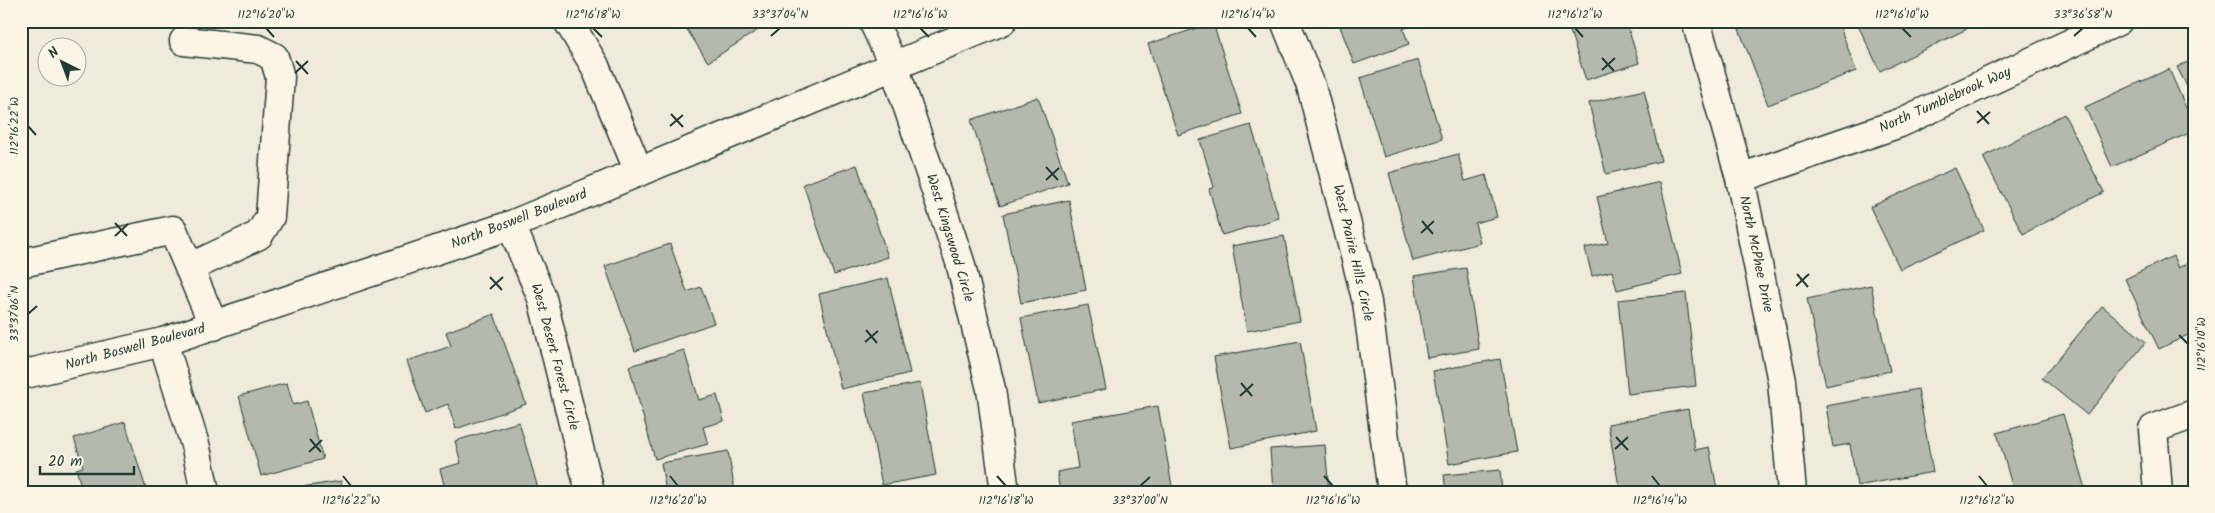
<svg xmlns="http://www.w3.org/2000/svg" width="2215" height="513" font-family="Kalam,sans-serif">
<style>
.building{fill:#b5b9ad;stroke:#1f3d34}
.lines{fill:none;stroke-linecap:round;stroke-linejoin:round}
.minor-casing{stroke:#1f3d34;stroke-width:31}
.minor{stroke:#fcf5e5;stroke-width:28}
.ticks{fill:none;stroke:#1f3d34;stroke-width:2}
.labels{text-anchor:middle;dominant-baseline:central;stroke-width:4;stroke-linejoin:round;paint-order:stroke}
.street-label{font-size:14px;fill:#1f3d34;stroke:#fcf5e5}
.neatline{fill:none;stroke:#1f3d34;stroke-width:2}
.ticks-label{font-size:12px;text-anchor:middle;fill:#1f3d34}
</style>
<rect width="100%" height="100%" fill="#efeada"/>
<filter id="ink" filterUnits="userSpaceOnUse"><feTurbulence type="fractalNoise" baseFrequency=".02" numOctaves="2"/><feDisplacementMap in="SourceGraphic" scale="10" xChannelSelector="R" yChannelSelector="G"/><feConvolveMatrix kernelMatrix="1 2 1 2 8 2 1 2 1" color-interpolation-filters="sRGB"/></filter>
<g filter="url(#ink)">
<path class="building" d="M690 21H772L708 62 684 25Z
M1338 21H1422L1423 22 1403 29 1409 44 1354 64Z
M1572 21H1626L1639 63 1586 80 1568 25 1573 23Z
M1760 21H1838L1856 71 1768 105 1739 29Z
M1856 21H1963L1967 29 1880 71Z
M1213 23 1242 114 1178 135 1148 44Z
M2194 59V100L2177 67Z
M1418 60 1442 139 1384 157 1360 78Z
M2169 69 2194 126V131L2112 167 2085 107Z
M21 88 29 89 27 125H21Z
M1644 90 1661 161 1606 174 1589 103Z
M1038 97 1068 183 1000 206 971 120Z
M2064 114 2104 192 2023 234 1983 157Z
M1251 125 1279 218 1222 235 1209 189 1214 187 1200 140Z
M1458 154 1465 181 1486 175 1497 217 1475 223 1480 243 1413 261 1389 173Z
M857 165 888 257 834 275 803 184Z
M1955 168 1984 230 1900 269 1870 207Z
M1660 182 1682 274 1617 290 1612 271 1592 276 1585 248 1608 243 1597 197Z
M1069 200 1086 290 1021 303 1003 214Z
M1284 236 1300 321 1247 331 1232 246Z
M670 244 687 292 701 287 714 323 635 351 605 266Z
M2173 256 2178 268 2194 260V332L2159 349 2125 279Z
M1466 268 1479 349 1427 358 1414 276Z
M888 278 910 373 841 389 819 294Z
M1871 285 1890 371 1826 386 1807 299Z
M1686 293 1696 386 1628 394 1618 300Z
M1088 305 1106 389 1038 403 1021 318Z
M2102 306 2146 342 2087 415 2042 378Z
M494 314 526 404 456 429 448 404 425 413 407 361 451 346 446 332Z
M1300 341 1316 431 1231 448 1214 357Z
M684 350 699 400 717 395 724 421 703 427 708 444 655 459 629 366Z
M1500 359 1517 452 1449 464 1433 371Z
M287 383 293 405 307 401 323 459 261 476 239 396Z
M920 383 936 475 882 485 864 393Z
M1918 389 1933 472 1857 486 1850 444 1833 447 1826 406Z
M1158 406 1173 492H1060L1057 472 1078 468 1071 421Z
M1688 409 1695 450 1709 447 1717 489 1700 492H1620L1608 424Z
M2063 414 2086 492H2014L1997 433Z
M125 422 147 492H83L76 469 83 467 74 438Z
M519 422 539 492H446L440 469 461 463 455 441Z
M1325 445 1329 492H1267L1273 491 1270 449Z
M728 451 735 492H666L661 463Z
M1500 470 1502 492H1446L1444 475Z
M341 481 342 492H275V491Z"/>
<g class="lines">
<defs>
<path id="minor" d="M568 21 595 66 639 172
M873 21 894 66 960 262 991 389 1005 492
M1285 21 1311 86 1367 302 1392 492
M1696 21 1740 178 1782 381 1792 492
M184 41 258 49 274 57 280 77 270 217 259 235 189 268
M1740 178 1900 123 2118 21
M511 225 542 298 590 492
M21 263 173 230 214 326
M163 342 196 448 205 492
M21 375 163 342 511 225 1002 21
M2158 492 2153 429 2194 414"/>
</defs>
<use href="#minor" class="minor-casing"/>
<use href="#minor" class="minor"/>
</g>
</g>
<path class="ticks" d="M266 28 274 37M593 28 602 37M920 28 929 37M1248 28 1256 37M1575 28 1583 37M1902 28 1911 37M771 36 780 28M2074 36 2083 28M1602 58 1614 71M296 61 308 74M1602 70 1615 58M295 73 308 61M1977 111 1989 124M671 114 683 127M1977 123 1990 112M28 126 36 135M670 126 683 115M1046 167 1058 180M1046 180 1059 168M1422 221 1433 234M115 223 127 236M1421 233 1434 221M115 236 128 224M1797 274 1808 287M490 277 502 290M1796 286 1809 274M490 289 503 277M28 314 37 306M866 330 877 343M2179 335 2188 344M865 342 878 331M1241 383 1252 396M1240 396 1253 384M1616 437 1628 450M310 439 321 452M1615 449 1628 437M309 452 322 440M343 476 351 486M670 476 678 486M997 476 1006 486M1324 476 1333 486M1652 476 1660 486M1979 476 1987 486M1140 486 1150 477"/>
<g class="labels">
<g class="street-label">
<text transform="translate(1945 100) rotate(-24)">North Tumblebrook Way</text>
<text transform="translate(519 219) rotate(-21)">North Boswell Boulevard</text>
<text transform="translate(950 238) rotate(73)">West Kingswood Circle</text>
<text transform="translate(1353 253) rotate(77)">West Prairie Hills Circle</text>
<text transform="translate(1756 254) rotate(78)">North McPhee Drive</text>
<text transform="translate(135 347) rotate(-15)">North Boswell Boulevard</text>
<text transform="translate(555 357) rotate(75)">West Desert Forest Circle</text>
</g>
</g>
<rect width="2215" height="513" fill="none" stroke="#fcf5e5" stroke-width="55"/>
<g transform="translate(62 62) rotate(318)"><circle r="24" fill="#fcf5e5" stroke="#a4ab9e"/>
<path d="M0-4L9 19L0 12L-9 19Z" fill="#1f3d34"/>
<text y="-8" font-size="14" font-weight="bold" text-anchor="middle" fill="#1f3d34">N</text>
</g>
<path d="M40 466v8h94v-8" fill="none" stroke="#1f3d34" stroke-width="2.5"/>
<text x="48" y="466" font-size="15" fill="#1f3d34" stroke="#fcf5e5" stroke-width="4" paint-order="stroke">20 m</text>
<rect x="28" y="28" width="2160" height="458" class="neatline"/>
<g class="ticks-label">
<text x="266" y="18">112°16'20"W</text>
<text x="593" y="18">112°16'18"W</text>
<text x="780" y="18">33°37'04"N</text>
<text x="920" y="18">112°16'16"W</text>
<text x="1248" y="18">112°16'14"W</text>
<text x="1575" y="18">112°16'12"W</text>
<text x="1902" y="18">112°16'10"W</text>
<text x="2083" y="18">33°36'58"N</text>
<text transform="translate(14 126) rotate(-90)" y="4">112°16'22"W</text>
<text transform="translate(14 314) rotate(-90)" y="4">33°37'06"N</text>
<text transform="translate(2201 344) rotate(-90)" y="4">112°16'10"W</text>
<text x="351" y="504">112°16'22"W</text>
<text x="678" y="504">112°16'20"W</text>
<text x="1006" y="504">112°16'18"W</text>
<text x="1140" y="504">33°37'00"N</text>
<text x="1333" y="504">112°16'16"W</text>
<text x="1660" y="504">112°16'14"W</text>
<text x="1987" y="504">112°16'12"W</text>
</g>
</svg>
